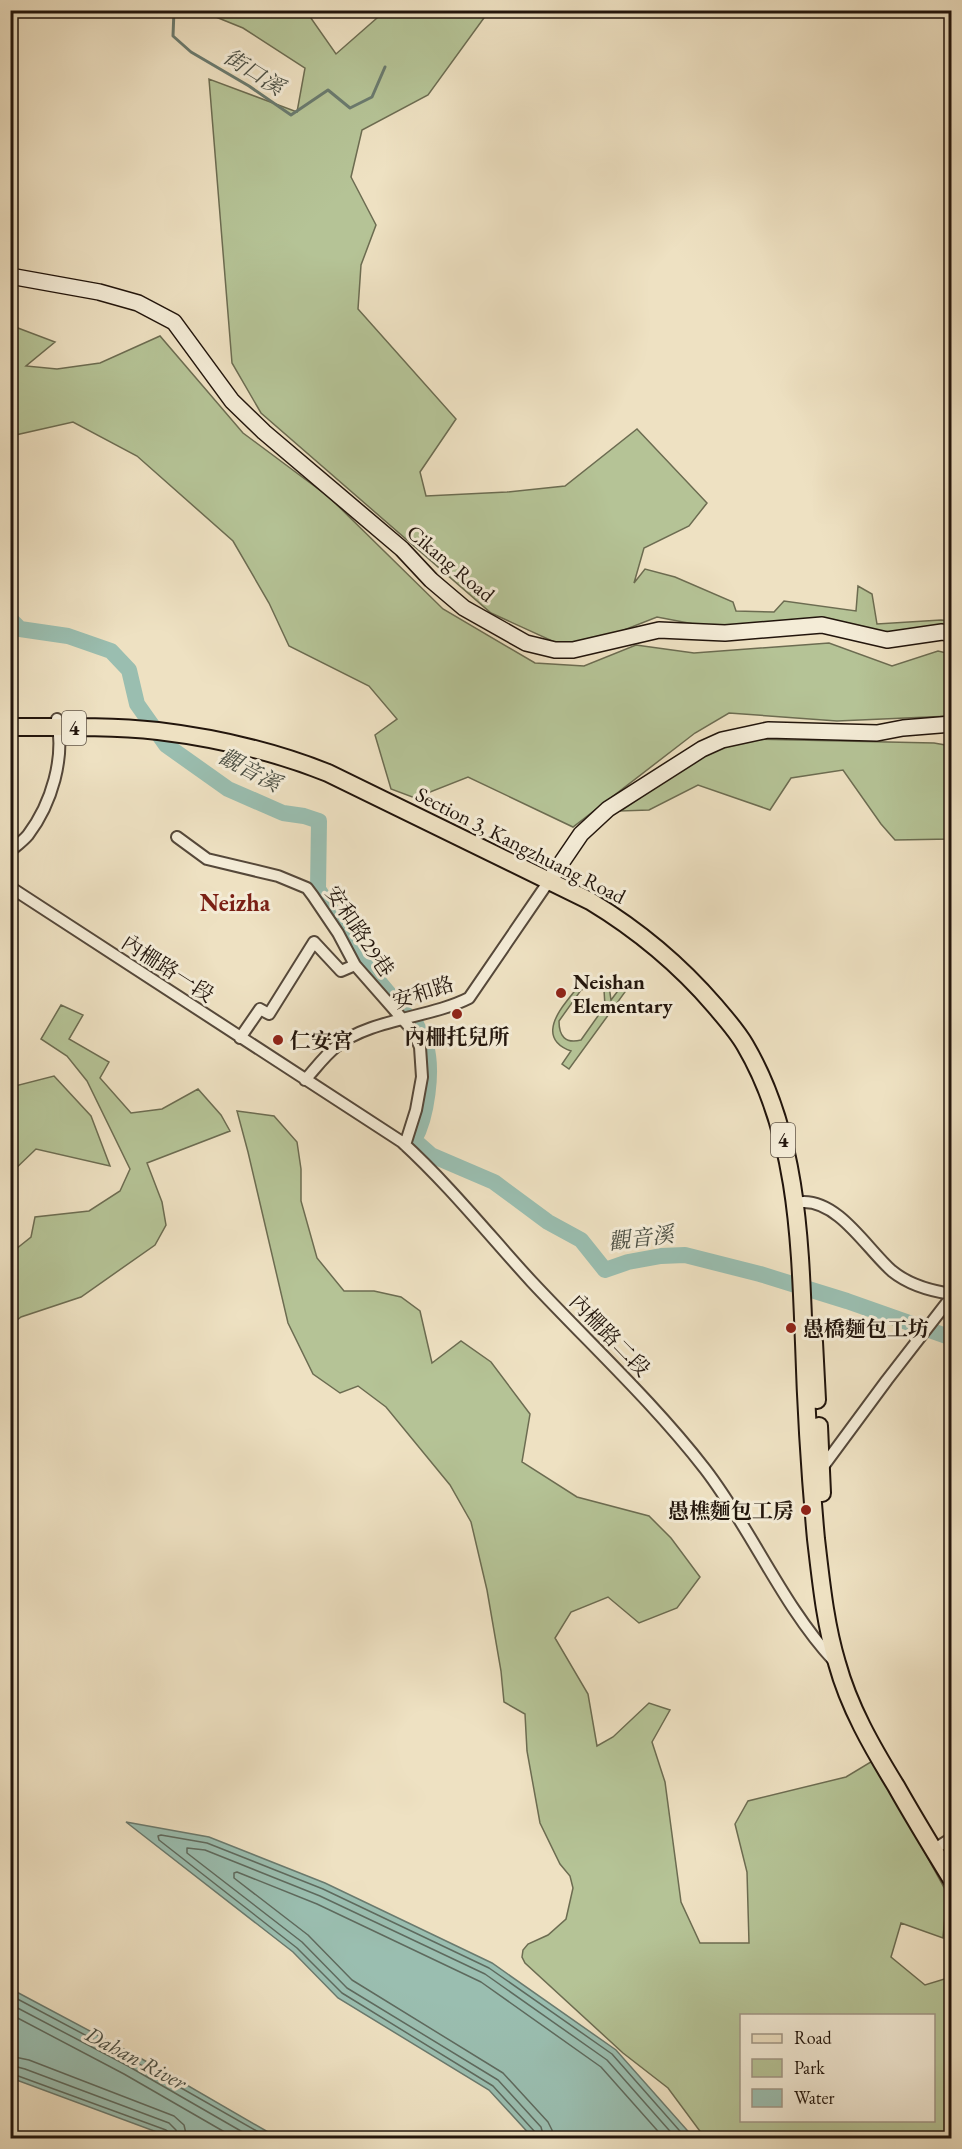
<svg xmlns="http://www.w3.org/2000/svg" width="962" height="2149" font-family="'EB Garamond','Noto Serif TC',serif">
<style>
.green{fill:#b5c396;stroke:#6c6c51;stroke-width:1.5;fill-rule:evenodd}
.water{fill:#9abeb0;stroke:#6a7a6e;stroke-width:1.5}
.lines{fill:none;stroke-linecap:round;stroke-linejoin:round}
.shore{stroke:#5e6a5e;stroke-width:1.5}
.stream{stroke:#6a7a6e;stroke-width:3}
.river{stroke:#9abeb0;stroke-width:16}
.street-casing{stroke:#55483a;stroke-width:14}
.secondary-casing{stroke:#22150c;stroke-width:18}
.primary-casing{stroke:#22150c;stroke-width:20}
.street{stroke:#f4ecd7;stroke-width:10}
.secondary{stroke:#f4ecd7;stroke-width:15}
.primary{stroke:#eee1c2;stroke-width:16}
.poi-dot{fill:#8f2418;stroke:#f4ecd7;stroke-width:2}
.labels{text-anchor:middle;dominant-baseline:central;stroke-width:6;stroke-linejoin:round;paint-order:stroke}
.shield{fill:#f4ecd7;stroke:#615649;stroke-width:1.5}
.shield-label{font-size:20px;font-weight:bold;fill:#22150c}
.street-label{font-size:21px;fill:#22150c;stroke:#f4ecd7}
.poi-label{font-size:21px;font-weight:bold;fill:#22150c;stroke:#f4ecd7;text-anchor:start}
.water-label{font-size:22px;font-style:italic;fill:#4c5045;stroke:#f4ecd7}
.quarter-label{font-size:24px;font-weight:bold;fill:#7a1f14;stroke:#f4ecd7}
</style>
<rect width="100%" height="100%" fill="#eee1c2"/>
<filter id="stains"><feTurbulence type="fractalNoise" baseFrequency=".00333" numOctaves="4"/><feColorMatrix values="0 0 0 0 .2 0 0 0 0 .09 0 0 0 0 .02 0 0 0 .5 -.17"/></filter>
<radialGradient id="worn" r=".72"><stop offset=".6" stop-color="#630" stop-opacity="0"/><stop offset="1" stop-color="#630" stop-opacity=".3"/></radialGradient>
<path class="green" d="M201 11H306L336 54 385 11H489L428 95 362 130 351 177 376 225 361 265 358 309 456 419 420 472 426 496 507 492 565 486 637 429 707 503 689 526 644 548 634 583 645 569 675 577 733 602 736 611 774 612 784 601 856 611 858 586 872 594 877 624 941 620 951 621V631L889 637 842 623 720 629 657 617 596 641 561 645 491 613 261 413 232 363 209 79 297 112 305 68 243 28Z
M10 325 55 342 26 366 57 369 100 363 160 336 243 433 329 497 443 609 535 663 584 666 636 645 694 653 829 643 892 666 938 651 951 654V716L837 721 729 713 695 733 573 827 468 777 415 798 391 789 375 735 397 719 369 686 289 646 269 603 233 541 137 456 73 422 11 436Z
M745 739 934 743 951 746V839L895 840 881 824 843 770 791 778 770 810 698 785 649 810 621 811 710 749Z
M595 980 603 982 609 986 611 1000 620 988 625 992 569 1069 562 1064 571 1051C543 1041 552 1020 566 1002 575 991 580 981 595 980ZM589 987H596L604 990 605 1006 581 1040C565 1044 559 1036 559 1021L581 990Z
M61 1005 83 1015 69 1039 109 1062 100 1078 131 1113 162 1109 198 1089 221 1115 230 1131 147 1163 162 1202 166 1225 155 1245 81 1297 21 1317 11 1325V1253L31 1237 35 1217 89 1211 120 1191 130 1169 87 1081 67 1056 41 1039Z
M54 1076 91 1116 110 1166 36 1149 11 1173V1087Z
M237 1111 274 1116 297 1142 301 1169V1201L317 1258 344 1291H374L401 1297 420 1311 432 1363 461 1341 491 1362 530 1414 522 1462 577 1497 649 1516 671 1538 700 1577 677 1608 639 1623 608 1597 571 1612 555 1638 588 1694 597 1746 613 1737 649 1703 670 1710 652 1742 665 1782 681 1902 700 1943H749L747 1872 735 1824 748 1801 846 1777 874 1760 947 1893 943 1938 901 1923 891 1957 925 1985 951 1977V2138H705L668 2088 623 2053 525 1963 522 1957 523 1950 528 1944 548 1935 566 1919 573 1888 570 1876 560 1864 540 1823 527 1751 525 1714 504 1702 501 1671 487 1590 471 1522 450 1485 386 1407 358 1386 340 1393 313 1374 288 1323 248 1152ZM742 2016H934V2120H742Z"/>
<path class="water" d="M126 1822 209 1837 325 1883 492 1963 616 2050 694 2138H533L489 2090 338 1998 293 1952Z
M11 1989 135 2055 268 2132 284 2138H173L11 2078Z"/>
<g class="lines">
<path class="shore" d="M10 1995 132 2060 269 2138
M10 2004 128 2066 253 2138
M10 2014 124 2074 235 2138
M10 2056 29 2060 174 2116 184 2125 187 2138
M10 2065 25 2069 169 2123 176 2130 178 2138
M10 2073 166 2130 170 2133 171 2138
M537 2138 535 2132 493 2086 342 1993 297 1948 159 1840 158 1836 161 1835 207 1843 323 1889 489 1968 612 2054 686 2138
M544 2138 541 2127 498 2080 347 1988 302 1942 187 1853V1848L205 1850 320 1896 485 1974 607 2060 676 2138
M553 2138 552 2130 548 2122 503 2073 352 1980 308 1935 234 1878V1873L237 1872 317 1904 481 1982 601 2067 664 2138"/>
<path class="stream" d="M174 10 173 36 191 52 249 86 291 115 328 90 350 108 372 97 385 67"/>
<path class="river" d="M10 619 20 629 68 636 111 651 129 670 137 704 166 745 228 789 283 813 304 816 319 821 318 889 340 924 359 958 405 1013
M416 1024C419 1031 424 1038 426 1046 433 1070 427 1117 414 1140L431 1155 494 1182 548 1222 581 1240 605 1270 628 1262 661 1256 685 1255 760 1274 847 1301 952 1338"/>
<defs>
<path id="street" d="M177 837 207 859 278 876 307 888 313 896 338 933 355 965 413 1031 420 1047 422 1077 416 1110 405 1145
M10 851C16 846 23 841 28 835 52 803 65 758 57 719
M10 887 402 1142C449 1185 489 1235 532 1282 590 1344 653 1402 705 1469 752 1530 782 1605 834 1661
M240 1038 260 1009 269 1014 314 942 341 971 355 965
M305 1080C315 1069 325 1055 337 1046 370 1019 430 1018 469 998L549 881
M803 1202C839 1201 867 1249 892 1271 908 1284 931 1291 952 1294
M822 1468 887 1380 952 1296
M941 1845 952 1838"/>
<path id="secondary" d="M10 276 99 292 138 303 174 322 232 401 264 432 402 549 431 580 464 608 526 643 555 650H573L659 630 725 633 822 625 887 640 942 632 952 634
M549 881 581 834 608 809 702 749 722 740 768 730 877 733 903 728 952 724"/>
<path id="primary" d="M10 727C59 727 110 726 158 731 216 738 273 751 328 773L590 901C638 930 679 964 715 1006 726 1019 737 1031 745 1045 798 1135 800 1242 804 1343 806 1408 810 1474 816 1539 821 1581 825 1623 837 1663 849 1707 872 1747 896 1786 914 1818 933 1849 952 1880
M814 1342 817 1400
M819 1426 822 1493"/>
</defs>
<use href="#street" class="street-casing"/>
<use href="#secondary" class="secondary-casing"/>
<use href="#primary" class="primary-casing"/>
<use href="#street" class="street"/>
<use href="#secondary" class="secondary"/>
<use href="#primary" class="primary"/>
</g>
<g class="poi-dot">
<circle cx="561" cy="993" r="6"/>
<circle cx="457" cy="1014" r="6"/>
<circle cx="278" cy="1040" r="6"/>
<circle cx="791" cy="1328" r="6"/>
<circle cx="806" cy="1510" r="6"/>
</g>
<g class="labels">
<g class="shield">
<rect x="62" y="711" width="24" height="34" rx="4.5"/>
<rect x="771" y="1123" width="24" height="34" rx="4.5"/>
</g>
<g class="shield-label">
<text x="74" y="728">4</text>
<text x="783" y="1140">4</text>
</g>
<g class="street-label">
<text transform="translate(451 563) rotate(40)">Cikang Road</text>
<text transform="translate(521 845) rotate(27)">Section 3, Kangzhuang Road</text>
<text transform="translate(360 931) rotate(56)">安和路29巷</text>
<text transform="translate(168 968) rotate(33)">內柵路一段</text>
<text transform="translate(423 992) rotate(-18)">安和路</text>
<text transform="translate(610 1335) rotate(46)">內柵路二段</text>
</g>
<g class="poi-label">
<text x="573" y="981">Neishan<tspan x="573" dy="24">Elementary</tspan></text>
<text x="457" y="1036" text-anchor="middle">內柵托兒所</text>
<text x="290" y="1040">仁安宮</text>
<text x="803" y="1328">愚橋麵包工坊</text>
<text x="794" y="1510" text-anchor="end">愚樵麵包工房</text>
</g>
<g class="water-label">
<text transform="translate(254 72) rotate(32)">街口溪</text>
<text transform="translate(250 770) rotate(28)">觀音溪</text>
<text transform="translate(641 1238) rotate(-7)">觀音溪</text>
<text transform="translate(136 2058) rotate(28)">Dahan River</text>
</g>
<g class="quarter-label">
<text x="235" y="902">Neizha</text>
</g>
</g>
<rect width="962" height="2149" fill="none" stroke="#eee1c2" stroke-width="36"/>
<rect x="12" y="12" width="938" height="2125" fill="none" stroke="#22150c" stroke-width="3"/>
<rect x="18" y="18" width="926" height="2113" fill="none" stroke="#22150c" stroke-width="1.5"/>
<rect x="740" y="2014" width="195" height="108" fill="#f4ecd7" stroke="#a09686" stroke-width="1.5"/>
<rect x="752" y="2034" width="30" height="9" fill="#eee1c2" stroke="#a09686" stroke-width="1.5"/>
<text x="794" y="2044" font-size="18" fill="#22150c">Road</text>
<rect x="752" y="2059" width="30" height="18" fill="#b5c396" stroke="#a09686" stroke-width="1.5"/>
<text x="794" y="2074" font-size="18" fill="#22150c">Park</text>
<rect x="752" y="2089" width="30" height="18" fill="#9abeb0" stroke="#a09686" stroke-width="1.5"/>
<text x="794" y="2104" font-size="18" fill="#22150c">Water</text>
<rect width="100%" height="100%" filter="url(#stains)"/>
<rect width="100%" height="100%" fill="url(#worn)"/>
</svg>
